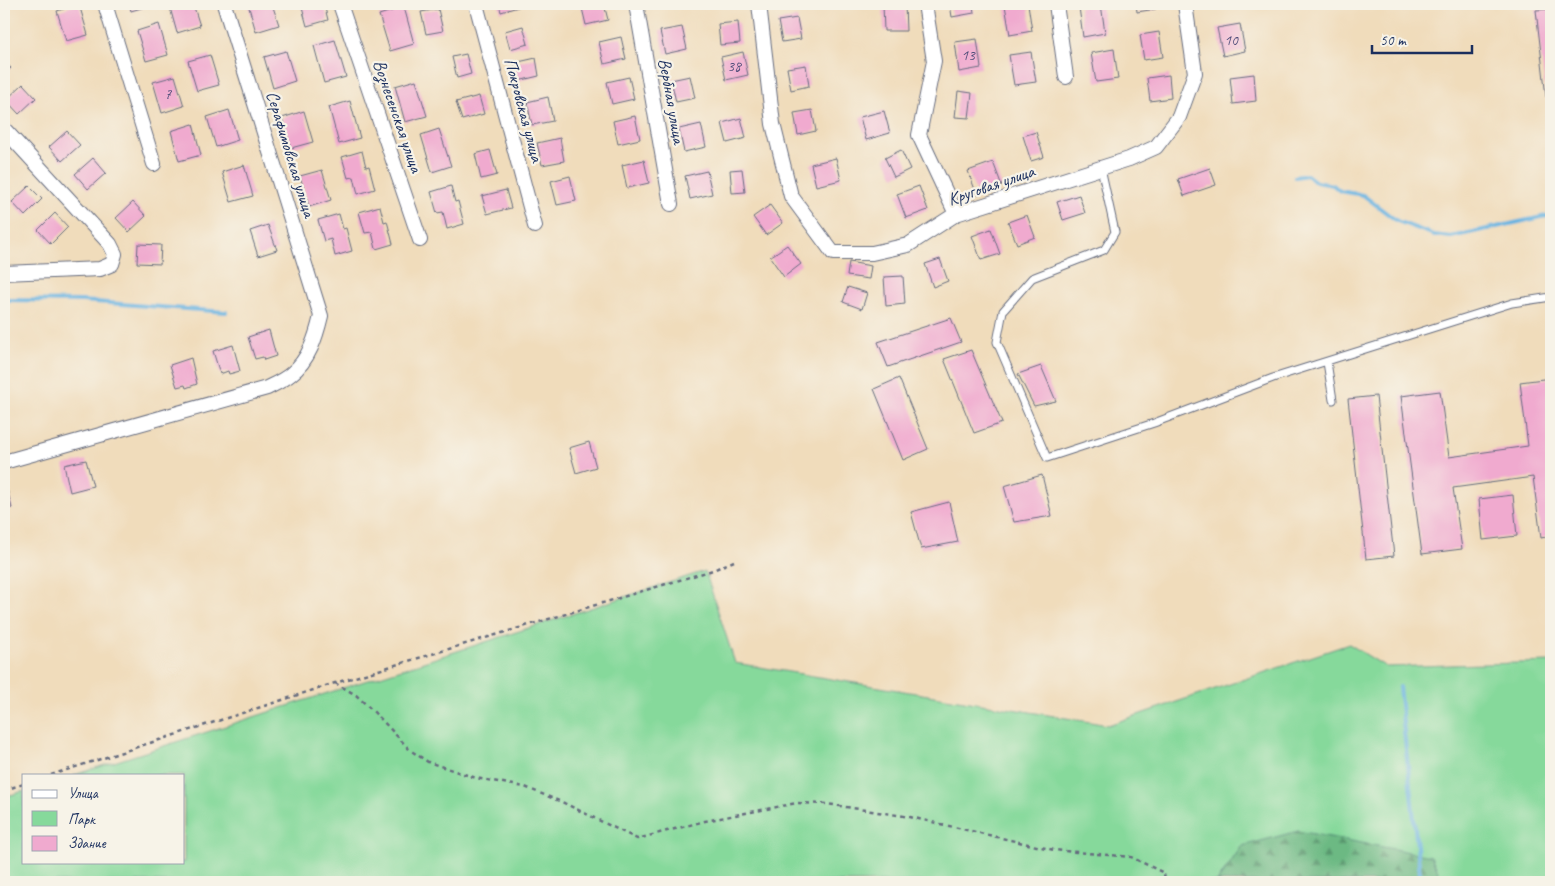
<svg xmlns="http://www.w3.org/2000/svg" width="1555" height="886" font-family="Caveat,sans-serif">
<style>
.green{fill:#86d99b;stroke:#50847c}
.forest{fill:url(#forest-firs);stroke:#447470}
.lines{fill:none;stroke-linecap:round;stroke-linejoin:round}
.stream{stroke:#68b3e1;stroke-width:4}
.building{fill:#f0aacf}
.lane-casing{stroke:#666c7f;stroke-width:9}
.street-casing{stroke:#666c7f;stroke-width:16}
.path{stroke:#666c7f;stroke-width:2.5;stroke-dasharray:4 4;stroke-linecap:butt}
.lane{stroke:#fff;stroke-width:7}
.street{stroke:#fff;stroke-width:14}
.labels{text-anchor:middle;dominant-baseline:central;stroke-width:4.5;stroke-linejoin:round;paint-order:stroke}
.number-label{font-size:15px;fill:#504e7a}
.street-label{font-size:18px;fill:#1b2f5e;stroke:#f7f3e8}
</style>
<defs>
<pattern id="forest-firs" width="22" height="20" patternUnits="userSpaceOnUse" patternTransform="scale(1.25)"><rect width="22" height="20" fill="#6cb983"/><path d="M5 1l3.5 6h-7zM16 11l3.5 6h-7z" fill="#58976e"/></pattern>
</defs>
<rect width="100%" height="100%" fill="#f7f3e8"/>
<filter id="ink" filterUnits="userSpaceOnUse"><feTurbulence type="fractalNoise" baseFrequency=".02" numOctaves="2"/><feDisplacementMap in="SourceGraphic" scale="10" xChannelSelector="R" yChannelSelector="G"/><feConvolveMatrix kernelMatrix="1 2 1 2 8 2 1 2 1" color-interpolation-filters="sRGB"/></filter>
<filter id="wash" filterUnits="userSpaceOnUse"><feTurbulence type="fractalNoise" baseFrequency=".0096" numOctaves="4" result="noise"/><feDisplacementMap in="SourceGraphic" scale="20" xChannelSelector="R" yChannelSelector="G"/><feGaussianBlur stdDeviation="1.12" result="paint"/><feColorMatrix in="noise" values="0 0 0 0 0 0 0 0 0 0 0 0 0 0 0 0 0 1.4 0 .05"/><feComposite in="paint" operator="in"/></filter>
<g filter="url(#wash)">
<rect width="100%" height="100%" fill="#f0dcbb"/>
<path class="green" d="M705 571 735 663 1108 725 1349 644 1386 667 1551 662V880L1546 882H1443L1430 856 1242 846 1217 882H1141L1140 877H1123V882H4V797L24 791V862H184V775H74Z"/>
<path class="forest" d="M1298 831 1431 856 1443 882H1217L1242 846Z"/>
<g class="lines">
<path class="stream" d="M1295 177 1307 175 1316 182 1333 185 1340 191 1363 195 1397 221 1434 235 1451 237 1551 215
M4 300 82 301 226 312
M1399 687 1421 882"/>
</g>
<g id="blocks">
<path class="building" d="M79 4 88 35 66 41 57 11Z
M129 4H155L131 11Z
M169 4H193L200 26 177 33Z
M248 4H272L279 25 256 32Z
M301 4H324L328 20 307 26Z
M499 4H528L501 12Z
M581 4H604L608 20 586 25Z
M883 4H905L906 31H884Z
M950 4H973L974 13 952 17Z
M1013 4H1028L1032 31 1010 35 1005 5Z
M1101 4 1105 33 1083 37 1079 7Z
M1136 4H1155L1156 9 1137 12Z
M404 7 414 44 390 51 379 15Z
M438 9 443 31 426 34 421 12Z
M1551 9V96L1546 97 1536 10Z
M797 18 801 39 782 42 778 21Z
M738 22 740 43 720 45 718 24Z
M159 24 168 55 146 61 137 31Z
M1240 24 1245 51 1223 56 1217 28Z
M523 26 528 44 510 49 505 31Z
M682 27 687 49 665 54 660 31Z
M1159 32 1163 57 1144 60 1140 35Z
M621 37 626 59 604 64 599 42Z
M977 39 981 68 959 72 955 42Z
M335 40 346 77 324 83 314 46Z
M1114 49 1118 79 1096 82 1091 53Z
M286 51 295 81 273 88 264 57Z
M743 52 748 75 726 80 721 57Z
M1031 52 1036 82 1014 85 1009 55Z
M466 54 471 74 457 78 452 57Z
M210 55 219 85 197 91 188 61Z
M536 58 539 76 518 81 514 63Z
M4 61 11 68 4 75Z
M806 65 809 86 791 90 787 68Z
M1254 74 1256 101 1233 104 1230 77Z
M1169 75 1171 98 1150 101 1147 78Z
M175 76 184 106 162 113 153 82Z
M690 76 695 98 676 102 671 80Z
M629 77 634 99 612 104 607 82Z
M416 80 427 116 405 122 395 86Z
M23 84 36 98 19 114 6 100Z
M958 91 972 93 969 118 955 117Z
M479 96 484 114 462 120 456 102Z
M548 97 553 121 532 125 527 102Z
M350 101 360 138 339 144 329 107Z
M229 110 238 140 216 147 207 117Z
M812 110 816 131 798 135 794 113Z
M304 111 313 142 291 148 282 118Z
M884 111 890 133 866 140 860 117Z
M635 116 640 139 618 144 613 121Z
M741 118 746 138 727 143 722 123Z
M193 124 201 155 179 161 171 131Z
M701 124 706 147 684 152 679 129Z
M439 129 451 166 432 172 421 135Z
M67 131 80 145 62 161 49 147Z
M1036 132 1044 157 1031 161 1023 136Z
M560 138 564 161 542 165 537 143Z
M490 150 497 175 481 179 475 154Z
M901 150 910 169 894 177 885 158Z
M362 151 366 167 369 166 375 189 358 194 354 177 348 178 342 157Z
M93 158 106 173 88 189 75 174Z
M836 158 841 180 816 186 811 164Z
M644 160 649 183 627 188 622 165Z
M993 162 1002 186 977 195 968 171Z
M244 165 253 196 231 202 222 172Z
M1210 168 1216 185 1184 196 1178 179Z
M742 169 745 192 732 193 730 170Z
M322 170 331 200 309 207 300 176Z
M707 171 712 194 690 199 685 176Z
M570 176 576 201 557 205 551 181Z
M29 186 42 199 25 216 12 202Z
M451 186 455 202 458 201 464 224 447 229 443 212 437 213 431 192Z
M919 186 928 210 906 218 897 194Z
M506 190 511 208 487 214 482 196Z
M1079 195 1085 213 1063 220 1057 202Z
M133 202 146 216 129 232 116 218Z
M770 205 783 223 766 235 753 217Z
M380 206 384 222 387 221 393 244 376 249 372 232 365 233 359 212Z
M55 213 68 227 51 244 38 230Z
M339 214 343 229 346 228 352 251 335 256 331 239 324 241 318 220Z
M1027 215 1035 237 1017 244 1008 222Z
M268 225 277 250 258 256 250 231Z
M991 229 1000 254 981 260 972 236Z
M138 244 161 245 160 264 137 263Z
M787 245 801 264 784 277 770 257Z
M940 259 948 281 933 287 925 264Z
M849 262 871 266 869 279 847 276Z
M903 276 905 304 886 306 884 277Z
M848 287 867 293 862 309 843 302Z
M951 318 961 342 888 367 878 342Z
M269 330 276 356 264 360 263 357 255 359 248 337Z
M233 345 240 371 229 374 228 371 220 374 213 351Z
M971 350 1002 423 974 433 944 359Z
M191 358 197 384 186 388 185 385 177 387 170 365Z
M1041 366 1056 401 1034 406 1018 374Z
M899 378 928 449 903 460 874 389Z
M1551 378V536L1541 538 1533 477 1453 488 1462 549 1422 554 1401 396 1440 391 1449 457 1528 446 1520 382Z
M1376 396 1394 556 1366 559 1348 399Z
M589 442 596 467 576 473 569 448Z
M86 460 93 486 70 492 64 465Z
M1042 475 1052 516 1014 522 1004 486Z
M4 485H6L12 508 4 510Z
M1513 495 1517 536 1483 540 1479 499Z
M949 502 958 542 921 549 911 512Z"/>
</g>
</g>
<g filter="url(#ink)">
<use href="#blocks" fill-opacity="0" stroke="#666c7f" stroke-width="1"/>
<g class="lines">
<defs>
<path id="lane" d="M1101 168 1115 232 1104 250 1032 278 1003 311 997 342 1047 458 1154 423 1273 378 1512 303 1551 297
M1327 362 1333 400"/>
<path id="street" d="M105 4 154 164
M340 4 420 240
M476 4 535 226
M636 4 671 204
M759 4 773 124 791 196 833 253H872L908 245 956 214 1129 159 1156 147 1179 117 1195 73 1185 4
M925 4 934 61 919 135 956 214
M1056 4 1066 77
M4 129 110 244 115 254 112 264 100 269 4 273
M4 462 267 388C275 384 284 380 291 374 309 360 316 337 321 316L224 4"/>
</defs>
<use href="#lane" class="lane-casing"/>
<use href="#street" class="street-casing"/>
<path class="path" d="M335 683 356 695 379 717 410 750 428 762 476 778 525 787 564 803 637 839 705 821 797 803 827 804 910 817 1054 850 1131 857 1164 873 1165 882
M51 775 335 683 713 570 734 561
M4 790 24 784"/>
<use href="#lane" class="lane"/>
<use href="#street" class="street"/>
</g>
</g>
<g class="labels">
<g class="number-label">
<text x="1231" y="40">10</text>
<text x="968" y="55">13</text>
<text x="734" y="66">38</text>
<text x="168" y="94">7</text>
</g>
<g class="street-label">
<text transform="translate(672 101) rotate(80)">Вербная улица</text>
<text transform="translate(524 110) rotate(75)">Покровская улица</text>
<text transform="translate(398 116) rotate(71)">Вознесенская улица</text>
<text transform="translate(291 154) rotate(73)">Серафимовская улица</text>
<text transform="translate(991 185) rotate(-19)">Круговая улица</text>
</g>
</g>
<rect width="1555" height="886" fill="none" stroke="#f7f3e8" stroke-width="20"/>
<rect x="22" y="774" width="162" height="90" fill="#f7f3e8" stroke="#9fa5b1"/>
<rect x="32" y="790" width="25" height="8" fill="#ffffff" stroke="#9fa5b1"/>
<text x="68" y="798" font-size="15" fill="#1b2f5e">Улица</text>
<rect x="32" y="811" width="25" height="15" fill="#86d99b" stroke="#9fa5b1"/>
<text x="68" y="824" font-size="15" fill="#1b2f5e">Парк</text>
<rect x="32" y="836" width="25" height="15" fill="#f0aacf" stroke="#9fa5b1"/>
<text x="68" y="848" font-size="15" fill="#1b2f5e">Здание</text>
<path d="M1372 45v8h100v-8" fill="none" stroke="#1b2f5e" stroke-width="2.5"/>
<text x="1380" y="45" font-size="15" fill="#1b2f5e" stroke="#f7f3e8" stroke-width="4" paint-order="stroke">50 m</text>
</svg>
